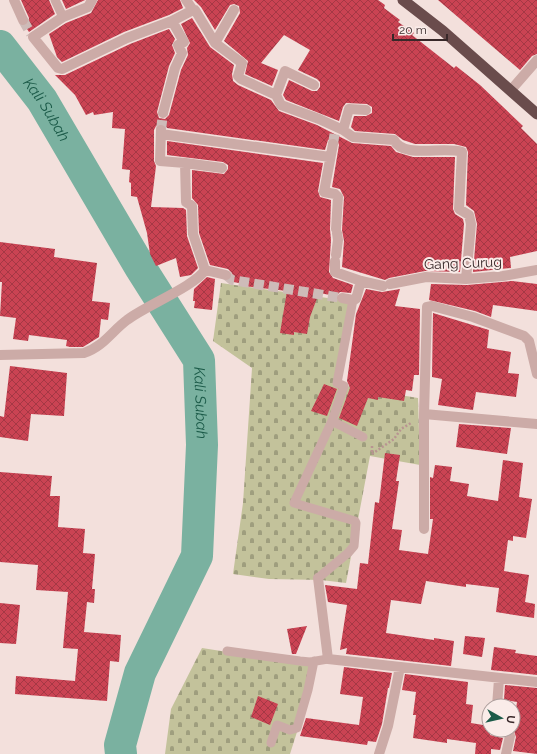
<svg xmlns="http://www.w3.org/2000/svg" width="537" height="754" font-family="Raleway,sans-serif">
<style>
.cemetery{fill:url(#cemetery-stones)}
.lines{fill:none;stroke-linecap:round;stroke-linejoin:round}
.river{stroke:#7ab1a0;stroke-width:32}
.building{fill:url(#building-cross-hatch)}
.minor-tunnel{stroke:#cebbb8;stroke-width:10;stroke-dasharray:10 5;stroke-linecap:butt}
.path{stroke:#b89491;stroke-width:2.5;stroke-dasharray:2 2;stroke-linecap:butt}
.service{stroke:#ccaba7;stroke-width:9}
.minor{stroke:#ccaba7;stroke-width:10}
.trunk{stroke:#6a4c4c;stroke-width:11}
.labels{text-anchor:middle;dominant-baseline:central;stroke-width:4;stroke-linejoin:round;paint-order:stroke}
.street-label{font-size:14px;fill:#382829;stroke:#faece9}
.water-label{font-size:15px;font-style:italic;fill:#1c5b49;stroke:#faece9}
</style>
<defs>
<pattern id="cemetery-stones" width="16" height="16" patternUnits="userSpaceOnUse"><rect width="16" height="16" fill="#c3c29b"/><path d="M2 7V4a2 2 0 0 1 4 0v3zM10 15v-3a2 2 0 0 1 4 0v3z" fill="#9f9e7e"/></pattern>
<pattern id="building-cross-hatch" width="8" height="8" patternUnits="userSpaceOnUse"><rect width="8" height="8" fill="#ca4353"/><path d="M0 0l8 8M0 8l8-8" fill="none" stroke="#a53845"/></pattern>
</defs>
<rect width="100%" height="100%" fill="#f3e0dc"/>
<path class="cemetery" d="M221 283 349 301 334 384 418 398 420 465 370 456 346 583 321 580 269 579 233 574 243 503 252 368 213 341Z
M202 648 304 664 316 663 310 691 290 754H165L171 709Z"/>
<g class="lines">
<path class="river" id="s1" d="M0 46 42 100 140 267 199 360 202 445 197 556 140 673 120 745 121 754"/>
</g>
<path class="building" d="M21 0H49L55 14 29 32 25 26 28 23 29 18Z
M62 0H85L66 9Z
M98 0H180L183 8 169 15 124 32 62 62 57 57 49 34 66 23 91 13Z
M194 0H378L385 5 384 8 400 20 398 22 414 33 412 35 454 68 456 66 480 85 523 126 521 128 537 144V251L510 257 511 268 473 272 477 224 474 211 466 205 468 152 466 147 454 144H415L403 140 395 134 355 131 351 127 354 116H366L372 113V107L367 104 346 103 343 107 339 121 286 100 283 95 289 80 312 91H317L320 87V82L317 79 298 70 310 50 284 35 261 63 278 70 272 86 245 74 248 61 224 41 240 13 239 6 234 4 230 5 215 30 201 7Z
M438 0H537V54L532 56 520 70Z
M192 18 210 47 234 65 232 74 233 81 238 85 271 100 279 111 317 125 352 143 391 146 396 152 413 157H455L453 209 455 214 463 219 464 224 460 272 425 271 389 278 385 280 342 267 344 241 342 230 344 197 340 189 332 187 339 145 337 139 334 138 328 140 325 150 167 128 165 125 161 124 156 126 154 130V161L156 166 151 207 183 208 186 210 187 236 198 268 191 275 180 277 176 258 156 266 150 254 147 233 137 197 131 196V183L129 182 130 170 122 169 125 129 112 128 113 112 94 115 93 112 86 115 75 95 55 75H65L130 44 169 29 175 39 172 45 175 53 169 66 157 112 159 118 165 119 169 115 181 70 188 55 187 48 190 43 181 24Z
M167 141 323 163 318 191 320 197 331 200 330 229 331 240 329 272 333 278 353 285 351 293 340 292 336 296 319 293 310 317 307 334 294 332V335L280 333 287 291 244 286V284L228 281 232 277V273L228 269 210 265 199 233 198 205 192 198V170L224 174 228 169V165L223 162 167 155Z
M0 242 55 249 54 257 97 263 92 301 110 303 108 320 101 319 99 337 83 347H70L66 346 67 340 29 335 28 341 13 339 16 318 0 316 2 282H0Z
M207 277 215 279 212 310 194 308 195 301H193L194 289Z
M512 281 537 284V311L493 305 491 317 475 311 429 300 431 284 467 285Z
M366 289 382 292 400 289 395 306 420 309 419 375H414L412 391 406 390 404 401 378 397V400L368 398 357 426 339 418 350 388 347 381 356 314Z
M433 313 489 330 487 348 511 352 508 373 519 374 516 397 476 392 473 410 438 405 442 379 432 377Z
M10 366 67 373 64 416 31 414 28 441 0 437V416L4 417Z
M324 384 337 389 327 416 311 411Z
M459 424 511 428 507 454 456 447Z
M385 453 400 455 396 481H399L392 529 402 530 399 550 428 554 433 519H430V477L433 478 435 465 452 467 450 481 469 484 467 496 498 501 503 460 523 463 519 497 532 499 526 538 513 536V541L508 540 504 571 529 575 525 602 535 604 534 618 496 612 499 588 466 584V587L426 581 421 604 391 600 386 633 434 640V638L454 641 451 666 346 654 347 648 340 650 347 605 328 602 325 585 357 589 360 563 368 564 375 502 379 503Z
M0 472 52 476 50 496H60L58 527 85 529 83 553 95 554 92 589H95L94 603 87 602 84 632 121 635 119 662 110 661 107 701 15 694 16 676 75 681 78 649 63 648 68 592 36 590 38 565 0 562Z
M0 603 20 605 16 644 0 643Z
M307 626 296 654H292L287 629Z
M465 636 485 638 482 657 463 654Z
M494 647 516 650 515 653 537 656V675L491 670Z
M344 667 392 673 389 688H388L382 724 376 742 368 741 367 745 300 736 306 718 359 725 363 697 340 694Z
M405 674 468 682 466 704 473 705 471 723 489 726 490 735 503 738 500 750 491 749V754H475L476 743 447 739V743L413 738 416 715H413L416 692 402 690Z
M505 685 537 688V754L513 751 516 737 513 728 517 702 504 700Z
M258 696 278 704 270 725 251 717Z"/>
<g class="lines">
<path class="minor-tunnel" d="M23 20 31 34
M161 130 163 113
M333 144 335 131
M226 275 232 280 342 298"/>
<path class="path" d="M372 446V454L394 439 401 429 411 423"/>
<path class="service" d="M55 0 63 17
M332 421 344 386 337 383 353 300
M318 578 348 553 354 546 356 523 355 521 294 503 332 421 363 437
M227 651 300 661 310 662 328 659
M271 743 277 725 290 730 297 728 308 690 314 661"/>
<path class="minor" d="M14 0 23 20
M92 0 88 7 63 17 33 37 58 68 62 69 127 38 172 21
M193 10H195L215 43 242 63 238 76 241 79 276 95
M215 43 234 10
M314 85 285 71 276 95 281 105 319 119 343 130 349 109 366 110
M511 90 537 60
M163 113 175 68 182 53 178 45 184 42 172 21 193 10 186 0
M161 130 160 161 185 163 186 202 192 206 193 234 205 270
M343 130 353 137 394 140C403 159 443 146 462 152L459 209 469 215 471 224 466 279
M161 134 330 157
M333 144 324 192 335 194 338 197 336 229
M185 163 222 168
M336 255 338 240 337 233
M335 261V272L361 281 383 286
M390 284 426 277 466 279 503 276 537 270
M342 298 353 300 356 299 361 281
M0 355 84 353C103 347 112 331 127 320 145 306 195 286 205 270L226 275
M424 414 537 424
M424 529V414L427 307 432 306 473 317 524 336 529 341 537 374
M318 578 328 659 537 682
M497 706 499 679
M495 730 509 733 510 736 506 754
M379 754 388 726 400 667"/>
<path class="trunk" d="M403 0 443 31 537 114"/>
</g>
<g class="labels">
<g class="street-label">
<text transform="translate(463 263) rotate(-2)">Gang Curug</text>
</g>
<g class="water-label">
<text stroke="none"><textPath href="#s1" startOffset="79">Kali Subah</textPath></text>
<text stroke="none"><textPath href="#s1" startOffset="415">Kali Subah</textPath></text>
</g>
</g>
<g transform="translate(501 718) rotate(98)"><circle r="19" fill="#faece9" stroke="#ac9e9c"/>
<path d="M0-3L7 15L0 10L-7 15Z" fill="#1c5b49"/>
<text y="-6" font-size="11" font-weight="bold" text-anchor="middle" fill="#382829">U</text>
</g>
<path d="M393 34v6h54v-6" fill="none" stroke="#382829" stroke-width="2"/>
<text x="399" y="34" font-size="12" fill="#382829" stroke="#faece9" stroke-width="3" paint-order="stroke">20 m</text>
</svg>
